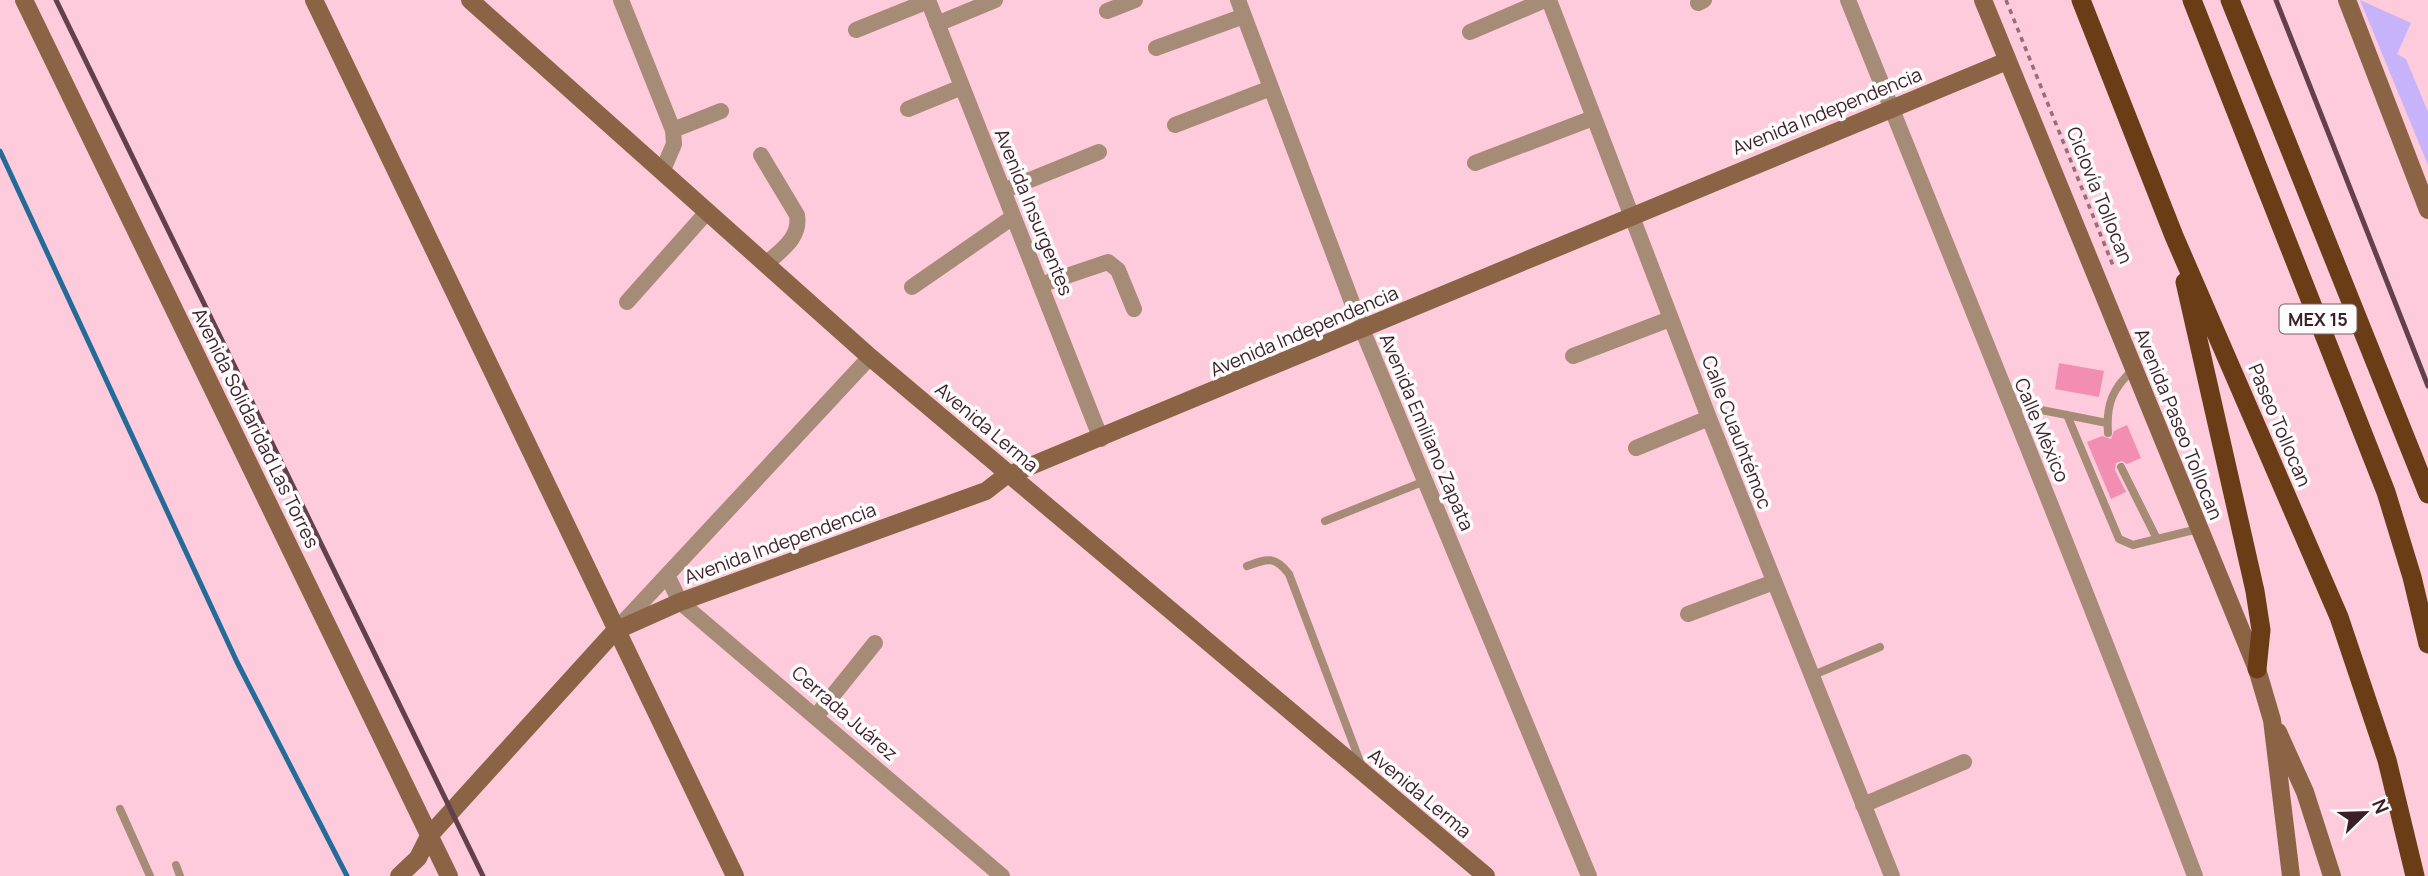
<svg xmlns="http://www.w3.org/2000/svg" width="2428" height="876" font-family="Manrope,sans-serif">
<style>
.green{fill:#c7b3f9}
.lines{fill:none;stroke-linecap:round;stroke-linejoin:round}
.stream{stroke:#246c97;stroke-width:5}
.building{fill:#f28eb2}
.path{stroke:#956d7b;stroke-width:3.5;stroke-dasharray:5 5;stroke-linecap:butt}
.service{stroke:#a68b77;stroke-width:8}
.minor{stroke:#a68b77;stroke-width:16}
.secondary{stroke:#8b6446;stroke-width:18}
.trunk{stroke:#6a3d17;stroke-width:19}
.rail{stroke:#62404c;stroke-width:5}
.labels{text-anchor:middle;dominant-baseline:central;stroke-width:7;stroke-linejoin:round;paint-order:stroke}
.shield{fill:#fcfcfc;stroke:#766169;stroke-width:2}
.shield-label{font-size:18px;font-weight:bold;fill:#3d1f2a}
.street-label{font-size:19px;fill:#3d1f2a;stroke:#fcfcfc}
</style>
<rect width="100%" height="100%" fill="#fdcbdb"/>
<path class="green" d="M2360 0 2411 23 2397 54 2406 59 2428 112V165Z"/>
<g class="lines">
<path class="stream" d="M0 151 237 662 347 876"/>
</g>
<path class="building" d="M2059 363 2104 371 2099 397 2055 389Z
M2127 425 2141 458 2127 464 2122 461 2116 463 2115 470 2126 492 2111 499 2087 442 2102 436 2111 439 2114 431Z"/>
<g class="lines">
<path class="path" d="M2006 0 2114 268"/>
<path class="service" d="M2011 404 2107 423
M2067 415 2119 539 2133 545 2157 539
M2108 433C2106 405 2112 388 2134 369
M2121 467 2157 539 2198 529
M1325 521 1425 481
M1247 566C1268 558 1275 556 1289 574L1362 767
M1811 676 1880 647
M120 809 150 876
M176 865 180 876"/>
<path class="minor" d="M621 0 673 130 674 144 662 172
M928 0 1101 439
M1238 0 1362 329 1589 876
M1549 0 1709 418 1892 876
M1848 0C1965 292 2084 582 2195 876
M1698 3 1704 0
M1107 11 1135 0
M937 24 995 0
M856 30 928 1
M1470 32 1545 0
M1156 48 1244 16
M908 109 962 87
M1175 125 1271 88
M673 130 721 111
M761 155 797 215C801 238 781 250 766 264
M1475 163 1593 118
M1003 191 1099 152
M1040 285 1108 262 1118 270 1134 309
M912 287 1013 217
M627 302 707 212
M1573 356 1670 319
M1636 448 1709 418
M668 577 680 602 1002 876
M1688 614 1774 582
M617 629 870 357
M817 715 875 643
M1863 805 1964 762"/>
<path class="secondary" d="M24 0 449 876
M314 0 735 876
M470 0 870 357 1486 876
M1983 0 2257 669 2272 720 2291 876
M2347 0 2428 210
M2278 732 2305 792 2332 876
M399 876 418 858 429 836 615 631 680 602 986 491 1004 477 2007 61"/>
<path class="trunk" d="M2081 0 2174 236 2339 617 2387 760 2415 876
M2192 0 2386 492 2412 577 2428 644
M2230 0 2428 494
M2185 282 2255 591 2261 630 2257 669"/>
<path class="rail" d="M56 0 483 876
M2276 0 2428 386"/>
</g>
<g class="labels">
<rect class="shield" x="2279.5" y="304.5" width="77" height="29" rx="5"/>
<g class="shield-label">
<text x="2318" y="319">MEX 15</text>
</g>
<g class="street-label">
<text transform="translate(1827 111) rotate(-22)">Avenida Independencia</text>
<text transform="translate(2100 195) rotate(68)">Ciclovía Tollocan</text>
<text transform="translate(1034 212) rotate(68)">Avenida Insurgentes</text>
<text transform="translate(1304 331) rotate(-23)">Avenida Independencia</text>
<text transform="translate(2179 424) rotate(68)">Avenida Paseo Tollocan</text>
<text transform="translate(2280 425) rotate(67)">Paseo Tollocan</text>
<text transform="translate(987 427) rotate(40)">Avenida Lerma</text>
<text transform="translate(256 428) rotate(64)">Avenida Solidaridad Las Torres</text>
<text transform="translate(2042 430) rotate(67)">Calle México</text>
<text transform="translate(1427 432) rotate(67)">Avenida Emiliano Zapata</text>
<text transform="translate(1737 432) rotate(69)">Calle Cuauhtémoc</text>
<text transform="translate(780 543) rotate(-20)">Avenida Independencia</text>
<text transform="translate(845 713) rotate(41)">Cerrada Juárez</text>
<text transform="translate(1420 793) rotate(40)">Avenida Lerma</text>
</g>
</g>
<g transform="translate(2365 813) rotate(67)" stroke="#fcfcfc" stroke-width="5" paint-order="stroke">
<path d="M0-5L12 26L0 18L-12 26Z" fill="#3d1f2a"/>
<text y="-10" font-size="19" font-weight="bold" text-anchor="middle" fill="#3d1f2a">N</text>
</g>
</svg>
